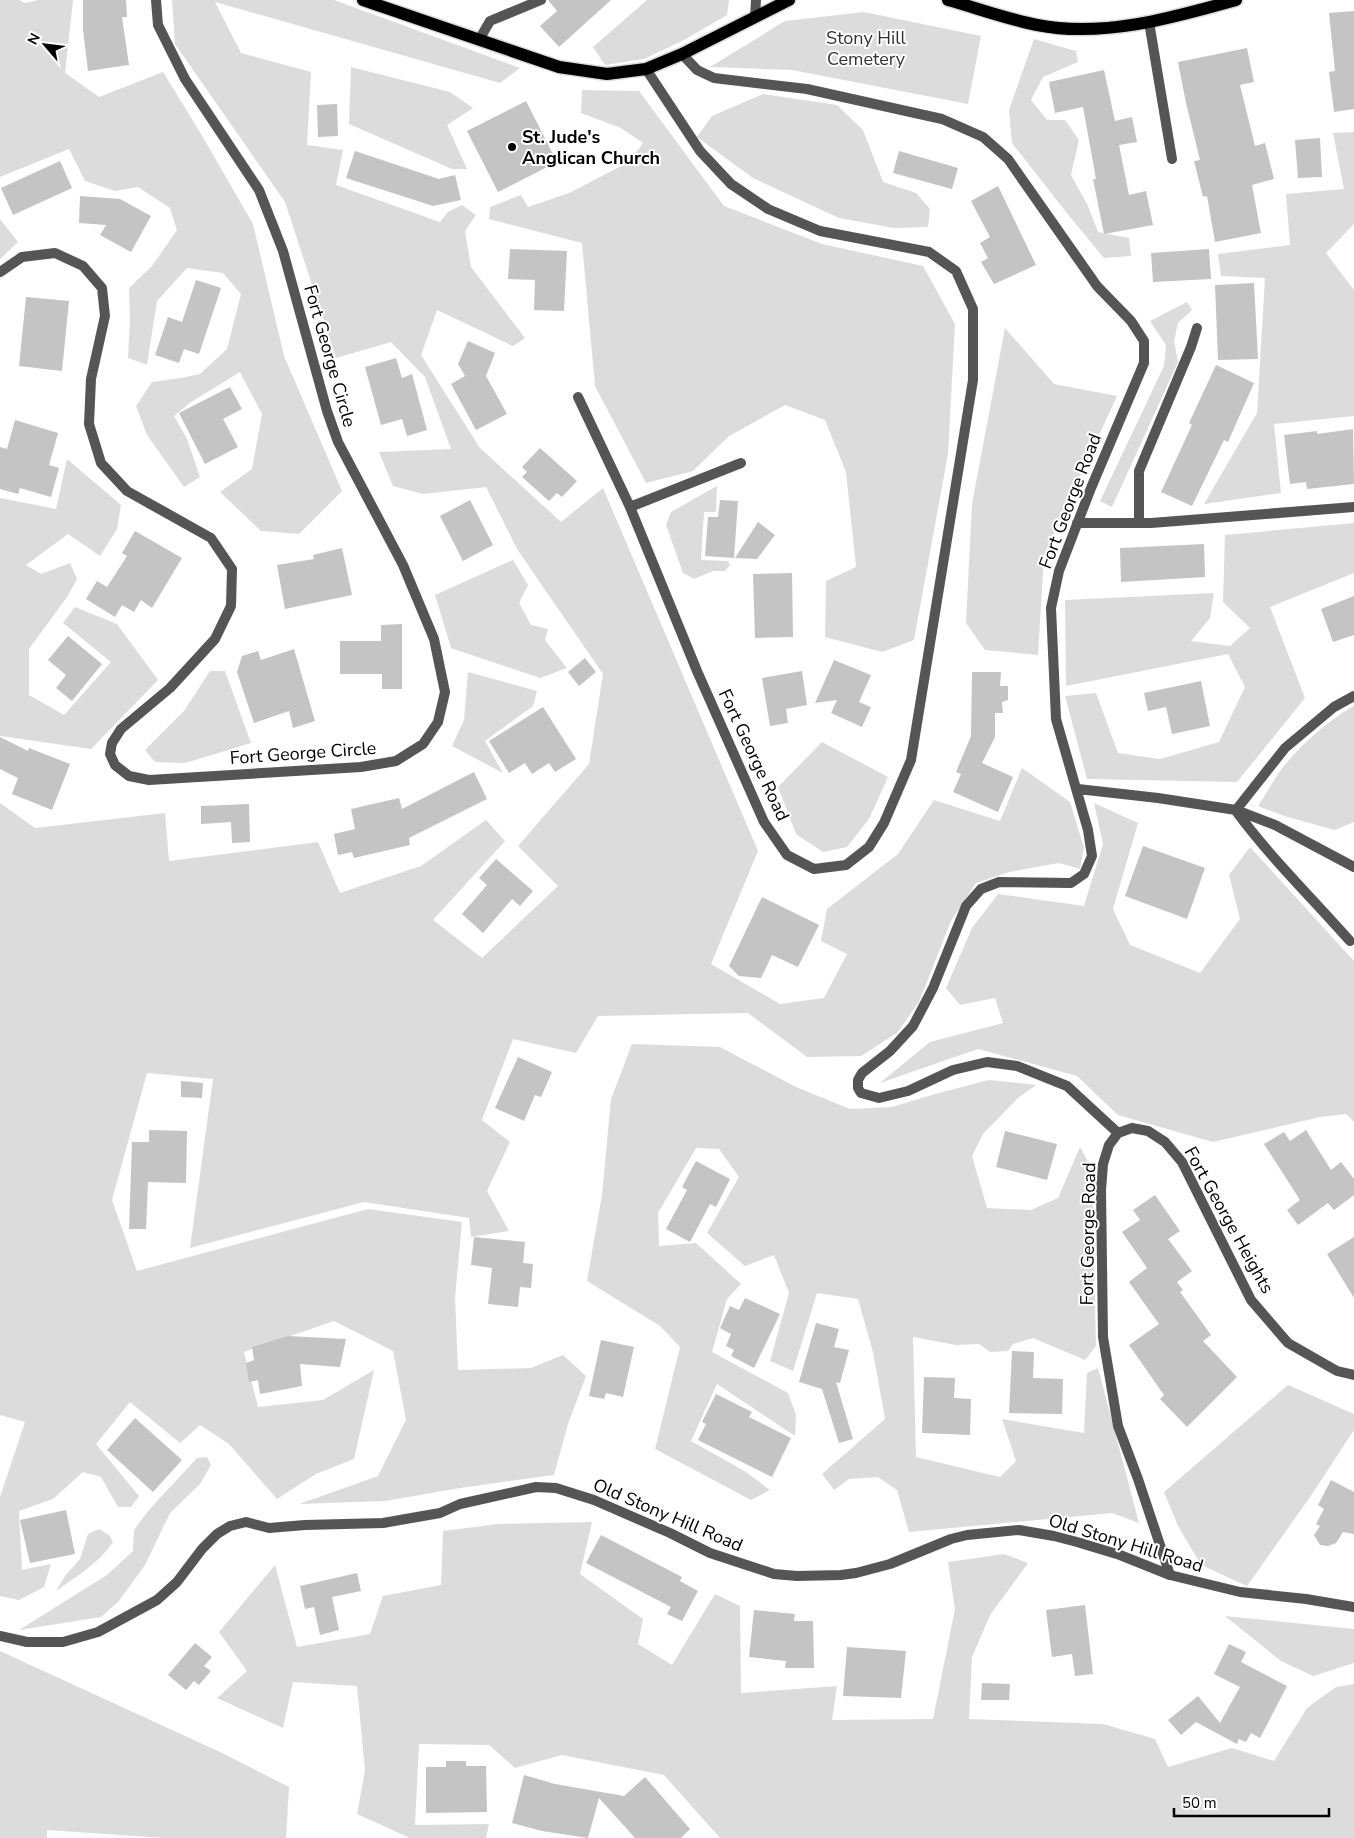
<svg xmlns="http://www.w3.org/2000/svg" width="1354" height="1838" font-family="'Nunito Sans',sans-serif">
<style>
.green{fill:#dcdcdc}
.building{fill:#c4c4c4}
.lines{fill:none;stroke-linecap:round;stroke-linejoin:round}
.primary-casing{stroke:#dbdbdb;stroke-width:15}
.minor{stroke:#555;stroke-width:10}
.tertiary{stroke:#555;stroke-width:10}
.primary{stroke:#000;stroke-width:12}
.poi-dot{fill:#000;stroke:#fff;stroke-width:2}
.labels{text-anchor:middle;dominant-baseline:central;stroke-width:4;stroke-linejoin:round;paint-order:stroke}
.park-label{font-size:18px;fill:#333;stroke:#fff}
.poi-label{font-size:18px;font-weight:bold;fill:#000;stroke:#fff;text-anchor:start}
.street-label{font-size:18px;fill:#000;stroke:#fff}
</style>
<rect width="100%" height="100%" fill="#fff"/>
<path class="green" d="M0 0H19L25 3 39 0H73L65 73 99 97 163 72 201 134 253 224 284 356 342 491 299 534 261 531 220 492 252 469 262 414 240 372 191 402 174 416 187 439 200 477 184 487 147 435 136 406 152 382 181 378 200 374 227 349 241 294 223 273 187 268 157 301 147 365 128 358 130 321 129 288 152 266 177 230 170 208 138 187 115 191 85 181 69 149 0 177Z
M172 0H334L520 68 500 83 215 2 241 53 311 72 307 145 343 150 336 185 440 222 448 212 462 205 476 215 465 231 471 267 525 338 513 346 437 310 421 355 480 448 561 522 603 488 758 851 711 964 780 1004 824 998 847 954 821 941 827 909 898 854 934 800 1000 821 1022 768 1070 802 1084 848 1080 869 1059 863 1009 872 976 883 951 921 919 1002 897 1033 861 1056 807 1057 748 1013 598 1016 576 1053 513 1039 482 1120 510 1142 487 1191 509 1231 471 1237 469 1218 364 1202 190 1248 213 1079 147 1073 112 1200 137 1271 368 1209 462 1222 455 1298 458 1370 531 1368 563 1355 586 1376 568 1424 554 1475 460 1488 385 1501 299 1504 378 1476 406 1420 393 1351 334 1321 244 1352 258 1407 323 1400 374 1370 354 1459 316 1474 277 1499 229 1444 200 1425 180 1443 130 1402 96 1444 139 1496 131 1507H118L101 1477 83 1472 53 1499 19 1511 22 1570 51 1564 44 1587 19 1600 0 1596V1497L25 1422 0 1415V803L35 828 165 813 169 861 318 842 340 893 421 866 486 820 505 841 433 920 482 958 558 886 518 846 589 764 603 674 517 549 486 487 423 494 393 486 379 452 451 449 425 377 391 342 336 358 285 202 175 44Z
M647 0H729L727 15 684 40 644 59 605 65 593 47Z
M864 12 981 36 968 104 792 70 710 67 785 21Z
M1034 39 1076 51 1078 62 1043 77 1031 100 1047 120H1065L1079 140 1071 175 1088 206 1098 232 1129 238 1131 256 1104 258 1066 212 1012 143 1009 110Z
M351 67 450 92 473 108 447 125 467 169H452L349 124Z
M582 90 639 91 724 206 822 244 923 266 955 324 948 454 914 640 882 652 825 637 826 581 856 567 846 472 825 420 785 405 729 436 693 471 646 483 595 386 582 243 489 219 490 207 521 195 528 207 569 193 629 162 643 143 621 128 581 113Z
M763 94 837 105 863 130 883 182 916 193 930 209 928 227 894 228 839 218 753 178 697 137 712 116Z
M1354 132V224L1326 253 1354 290V416L1274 424 1281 493 1204 504 1257 413 1265 278 1221 276 1218 254 1290 245 1286 194 1344 189 1333 133Z
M0 219 18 242 0 259Z
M1187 302 1192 310 1178 323 1174 341 1178 362 1112 507 1100 501 1164 366 1166 345 1150 321Z
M1005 328 1054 384 1117 396 1044 555 1038 655 985 650 966 623 972 504Z
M67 459 121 505 117 529 100 556 68 534 26 565 41 574 70 563 77 579 67 597 29 649V695L64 715 111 662 63 623 75 607 117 624 158 680 91 749 0 736V498L56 509Z
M717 486 716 512H704L701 560 728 561 730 565 725 571H713L694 579 683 573 666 525 671 512Z
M1354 523V573L1270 607 1305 698 1237 782 1087 779 1065 696 1096 693 1118 753 1160 759 1219 742 1245 687 1228 654 1066 686 1065 600 1214 593 1210 618 1191 641 1230 646 1250 628 1223 602 1225 535Z
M513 560 528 585 519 603 531 625 548 629 545 640 567 668 540 678 451 648 435 595Z
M210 671H225L251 743 185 763 155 762 145 750 184 711Z
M468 672 537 691 533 706 485 741 503 773 452 746 464 720Z
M1354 706V822L1335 830 1284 816 1258 806C1266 794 1273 781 1281 770 1297 748 1331 718 1354 706Z
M822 742 888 777 869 819 847 847 823 852 796 834 778 787Z
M1094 803 1138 823 1113 909 1130 945 1200 973 1240 919 1229 875 1250 847 1354 961V1122L1346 1114 1320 1117 1213 1142 1118 1115 1077 1076 978 1049 880 1083 930 1042 1003 1023 995 998 960 1005 946 988 972 928 998 894 1084 906 1103 844Z
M632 1044 720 1047 796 1087 850 1109 892 1107 935 1094 989 1080 1036 1085 1019 1097 983 1134 972 1156 987 1208 1031 1210 1058 1198 1080 1147 1092 1169 1096 1346 1085 1360 1033 1338 1013 1344 1008 1351 990 1352 979 1344 956 1345 913 1337 916 1457 1000 1477 1016 1461 1002 1419 1084 1433 1087 1373 1098 1368 1139 1523 1112 1513 909 1532 897 1490 878 1477 849 1479 834 1490 822 1474 885 1419 873 1352 858 1299 817 1293 793 1371 770 1361 789 1293 774 1255 745 1266 707 1233 739 1177 719 1149 696 1148 658 1213 659 1246 696 1243 741 1284 727 1299 712 1352 788 1393 796 1415 795 1436 717 1384 691 1441 746 1472 770 1490 751 1500 655 1449 680 1347 660 1326 587 1281 602 1195 611 1099Z
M1288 1385 1354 1414V1430L1310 1497 1247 1586 1201 1565 1178 1526 1164 1492Z
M207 1457 211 1465 200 1484 170 1513 145 1565 118 1602 101 1617 19 1630 107 1575 133 1551 134 1530 148 1511 197 1458Z
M592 1522 580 1574 643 1619 638 1644 672 1665 715 1594 740 1606 741 1693 837 1686 832 1720 933 1719 955 1609 948 1562 1004 1554 1028 1563 990 1615 972 1657 969 1719 1103 1724 1155 1739 1168 1767 1232 1748 1274 1761 1307 1708 1336 1687 1354 1684V1838H720L664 1775 562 1755 515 1768 489 1745 419 1744 415 1825 489 1824 486 1838H410L357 1814 365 1771 357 1686 293 1682 283 1728 217 1698 247 1671 219 1632 275 1565 297 1647 370 1634 383 1596 441 1585 443 1531 498 1524Z
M99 1529 109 1535 113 1542C99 1563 77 1576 56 1591L65 1576 80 1559 88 1534Z
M1225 1616 1354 1629V1663L1313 1676 1281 1661Z
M0 1651 220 1752 289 1787 286 1838H164L47 1830V1838H0Z"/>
<path class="building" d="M83 0H126L127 17H122L129 65 88 71 83 30Z
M548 0H611L559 47 540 26 557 11Z
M1354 11V109L1334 112 1329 72 1335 71 1329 13Z
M1247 48 1254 82 1240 85 1255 146 1265 143 1274 179 1252 185 1261 233 1215 242 1207 196 1203 197 1194 161 1200 160 1186 103 1178 62Z
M1104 70 1115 121 1132 117 1137 142 1119 145 1129 195 1146 191 1153 225 1104 234 1093 179H1096L1083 107 1055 113 1049 82Z
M526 101 557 162 498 192 467 131Z
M337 104 338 136 318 137 317 105Z
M1320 138 1322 177 1298 178 1295 140Z
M355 151 439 179 455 175 461 200 433 206 346 178Z
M899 151 958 168 952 189 893 173Z
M60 161 72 188 13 215 1 188Z
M998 186 1036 265 994 284 981 262 988 258 980 243 990 237 971 201Z
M80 196 120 199 151 216 131 252 100 235 106 225 79 223Z
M510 249 567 251 564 311 534 310 535 280 508 279Z
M1209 249 1211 279 1153 282 1151 253Z
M196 280 221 288 199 354 184 349 179 363 155 355 168 317 182 322Z
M1254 283 1258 359 1218 360 1215 285Z
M26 297 69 301 62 371 19 366Z
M468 341 495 353 486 376 507 414 476 430 451 384 465 376 458 364Z
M396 358 402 378 412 374 427 430 407 436 402 419 381 425 365 367Z
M1216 365 1254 383 1228 442 1224 440 1192 506 1161 492 1192 425 1189 423Z
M230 387 242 409 223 419 238 447 205 464 179 413Z
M15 420 58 433 49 465 59 468 51 497 20 488 18 494 0 489V447L7 449Z
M1353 429 1354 484 1307 489 1306 482 1290 484 1284 435 1317 431V434Z
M540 448 577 481 562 497 557 493 549 501 522 477 527 472 522 467Z
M470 500 493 545 463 561 440 516Z
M720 500 738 501 734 558 705 556 708 517H718Z
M758 522 775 535 757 559 735 558Z
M135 531 182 558 152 608 141 600 134 612 122 605 115 617 86 599 97 581 107 587 127 556 122 553Z
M1204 544 1205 577 1121 582 1120 548Z
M342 548 352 595 285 609 277 565 314 559 313 555Z
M792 573 793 637 755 638 753 574Z
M1354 596V635L1333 642 1321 609Z
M402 624V689H382V674H340V641H381V625Z
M68 636 102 664 72 701 56 688 66 675 48 660Z
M294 649 315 721 293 728 289 711 254 723 237 672 242 656 258 651 261 660Z
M585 658 596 672 579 686 568 672Z
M834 660 871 675 859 702 871 707 862 727 831 713 837 700 815 703Z
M802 671 807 705 786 709 788 723 770 726 762 678Z
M972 672H1001L1000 686H1008V700L1002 702 1003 713H995V737L982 763 1013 777 998 812 953 792 961 774 956 772 971 736Z
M1201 681 1210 726 1172 734 1166 707 1148 711 1144 693Z
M543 707 576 759 555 772 549 763 532 774 525 763 509 773 489 741Z
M0 737 28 751 29 748 70 764 52 810 12 794 18 778 0 769Z
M474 772 487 799 409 838 410 845 354 858 352 852 338 855 334 834 355 829 351 809 399 798 402 809Z
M249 804 250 842 232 843 231 822 201 824V806Z
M1143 846 1205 868 1187 919 1125 896Z
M496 859 533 891 520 906 512 899 483 933 462 914 487 885 479 878Z
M762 897 819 925 798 967 772 955 761 978 739 976 729 966Z
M518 1057 552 1072 541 1097 535 1095 524 1121 495 1108Z
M181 1081 203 1083 202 1098 181 1097Z
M149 1130 187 1131 186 1183 148 1182 146 1229H129L132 1142H149Z
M1306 1130 1331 1170 1341 1162 1354 1179V1195L1334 1210 1328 1203 1298 1225 1287 1210 1300 1200 1264 1144 1284 1132 1290 1141Z
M1005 1131 1057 1144 1047 1180 996 1167Z
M696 1161 730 1179 716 1207 710 1204 690 1242 666 1229 687 1190 682 1187Z
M1155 1195 1180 1231 1168 1239 1192 1271 1177 1282 1183 1290 1180 1292 1211 1335 1203 1341 1237 1377 1187 1427 1160 1399 1164 1395 1129 1345 1159 1324 1129 1282 1147 1268 1122 1232 1140 1220 1133 1210Z
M474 1237 525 1242 523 1263 533 1264 531 1288 520 1287 518 1307 488 1304 492 1268 471 1265Z
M1354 1237V1298L1327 1254Z
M745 1298 780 1314 754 1368 731 1356 734 1350 726 1346 731 1334 720 1328 730 1306 739 1310Z
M816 1323 839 1329 834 1347 849 1350 840 1383 836 1382 853 1439 839 1443 822 1389 799 1382Z
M288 1336 346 1339 340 1367 300 1364 302 1386 260 1394 258 1380 249 1382 246 1363 254 1360 252 1347Z
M601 1340 634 1347 623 1397 606 1393 604 1399 589 1396Z
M1012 1351 1034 1352 1033 1378 1063 1379 1062 1414 1009 1413Z
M924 1377 955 1378 954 1398 971 1399 970 1435 922 1433Z
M716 1394 752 1412 749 1417 791 1438 772 1477 698 1440 706 1424 702 1422Z
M135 1418 182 1460 153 1492 107 1450Z
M1331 1480 1354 1492V1534L1343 1532 1336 1543 1328 1546 1320 1545 1314 1535 1320 1526 1316 1524 1324 1509 1318 1505Z
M66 1510 75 1554 30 1563 20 1520Z
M601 1535 682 1577 680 1581 698 1591 682 1621 667 1614 671 1607 586 1563Z
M357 1573 361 1591 332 1597 339 1630 320 1635 314 1607 305 1609 300 1586Z
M1085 1605 1093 1674 1075 1676 1072 1654 1052 1657 1046 1610Z
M754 1610 795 1614 794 1621H813L814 1668H785L786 1661 749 1657Z
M195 1643 212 1657 204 1666 211 1671 199 1685 194 1681 186 1690 168 1675Z
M1229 1644 1246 1652 1241 1662 1287 1686 1260 1738 1251 1733 1246 1742 1239 1739 1237 1744 1196 1722 1181 1735 1168 1720 1198 1696 1220 1723 1240 1687 1214 1674Z
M847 1647 906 1651 901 1698 843 1696Z
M982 1683 1010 1684 1009 1700H981Z
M446 1761H466V1766H486L487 1812 426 1813V1767H446Z
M524 1775 555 1784 624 1796 645 1777 690 1829 681 1838H635L599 1798 588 1838 542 1831 512 1823Z"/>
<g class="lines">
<defs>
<path id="primary" d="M363 0 559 67 607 74 646 69 682 54 789 0
M948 0C977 8 1007 19 1037 25 1103 38 1172 18 1236 0"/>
</defs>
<use href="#primary" class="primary-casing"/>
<path class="minor" d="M755 17 756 0
M1149 22 1172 159
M479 40 490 21 541 0
M682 54 697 70 714 78 807 89 942 119 983 137 1008 159 1097 286 1131 321 1144 341V363L1091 488 1059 571 1051 608 1056 719 1088 830 1092 856 1084 874 1071 883 999 882 981 889 966 906 933 988 913 1026 890 1051 862 1073 858 1080V1088L861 1093 879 1098 908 1091 953 1070 987 1062 1017 1066 1067 1086 1118 1133 1109 1145 1103 1164 1101 1190 1103 1337 1118 1426 1138 1479 1170 1575
M0 272 22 257 55 253 83 266 102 288 105 316 91 379 89 424 101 463 127 491 211 538 232 569 231 606 215 639 170 688 121 729 112 743 110 754 115 765 129 776 149 780 361 767 396 761 423 744 438 722 445 692 434 639 403 565 338 442 327 411 283 251 259 190 185 79 158 25 156 0
M578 397 630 507 697 671 764 822 787 855 814 869 846 865 869 847 884 823 911 760 973 380V309L956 271 929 252 820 231 768 209 731 184 700 151 646 69
M630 507 741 463
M1077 523H1151L1354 507
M1139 523V471L1191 347 1197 328
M1078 789 1158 798 1236 810 1275 825 1354 867
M1236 810 1285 748 1334 707 1354 696
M1236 811C1270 857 1312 898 1350 941
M1118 1133 1132 1128 1148 1131 1165 1142 1182 1162 1251 1300 1288 1343 1337 1371 1354 1375"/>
<path class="tertiary" d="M0 1636 27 1642H63L98 1632 157 1600 177 1582 202 1549 217 1534 230 1526 246 1522 269 1528 305 1525 383 1523 440 1513 460 1504 536 1487 556 1488 594 1500 670 1533 710 1553 774 1574 797 1576 841 1575 856 1573 890 1564 951 1539 967 1535 1019 1530 1054 1536 1077 1542 1120 1555 1170 1575 1240 1592 1306 1599 1354 1607"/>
<use href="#primary" class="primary"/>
</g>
<circle class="poi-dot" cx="512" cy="147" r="5"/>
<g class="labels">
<g class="park-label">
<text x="866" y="38">Stony Hill<tspan x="866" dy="21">Cemetery</tspan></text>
</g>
<g class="poi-label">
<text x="522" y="137">St. Jude's<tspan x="522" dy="21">Anglican Church</tspan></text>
</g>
<g class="street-label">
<text transform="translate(330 356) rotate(74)">Fort George Circle</text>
<text transform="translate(1070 501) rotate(-69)">Fort George Road</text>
<text transform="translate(303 753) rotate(-4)">Fort George Circle</text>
<text transform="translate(754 755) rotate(65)">Fort George Road</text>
<text transform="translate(1229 1220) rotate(61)">Fort George Heights</text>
<text transform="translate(1088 1234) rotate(-89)">Fort George Road</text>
<text transform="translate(668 1515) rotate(23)">Old Stony Hill Road</text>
<text transform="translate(1126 1543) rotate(17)">Old Stony Hill Road</text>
</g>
</g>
<g transform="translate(45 45) rotate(298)" stroke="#ffffff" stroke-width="4" paint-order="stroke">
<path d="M0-4L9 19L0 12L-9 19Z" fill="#000000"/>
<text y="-8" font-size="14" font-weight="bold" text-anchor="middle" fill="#000000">N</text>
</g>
<path d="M1174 1808v8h155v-8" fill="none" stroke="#000000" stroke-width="2.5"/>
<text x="1182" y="1808" font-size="15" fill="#000000" stroke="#ffffff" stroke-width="4" paint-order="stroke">50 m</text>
</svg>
